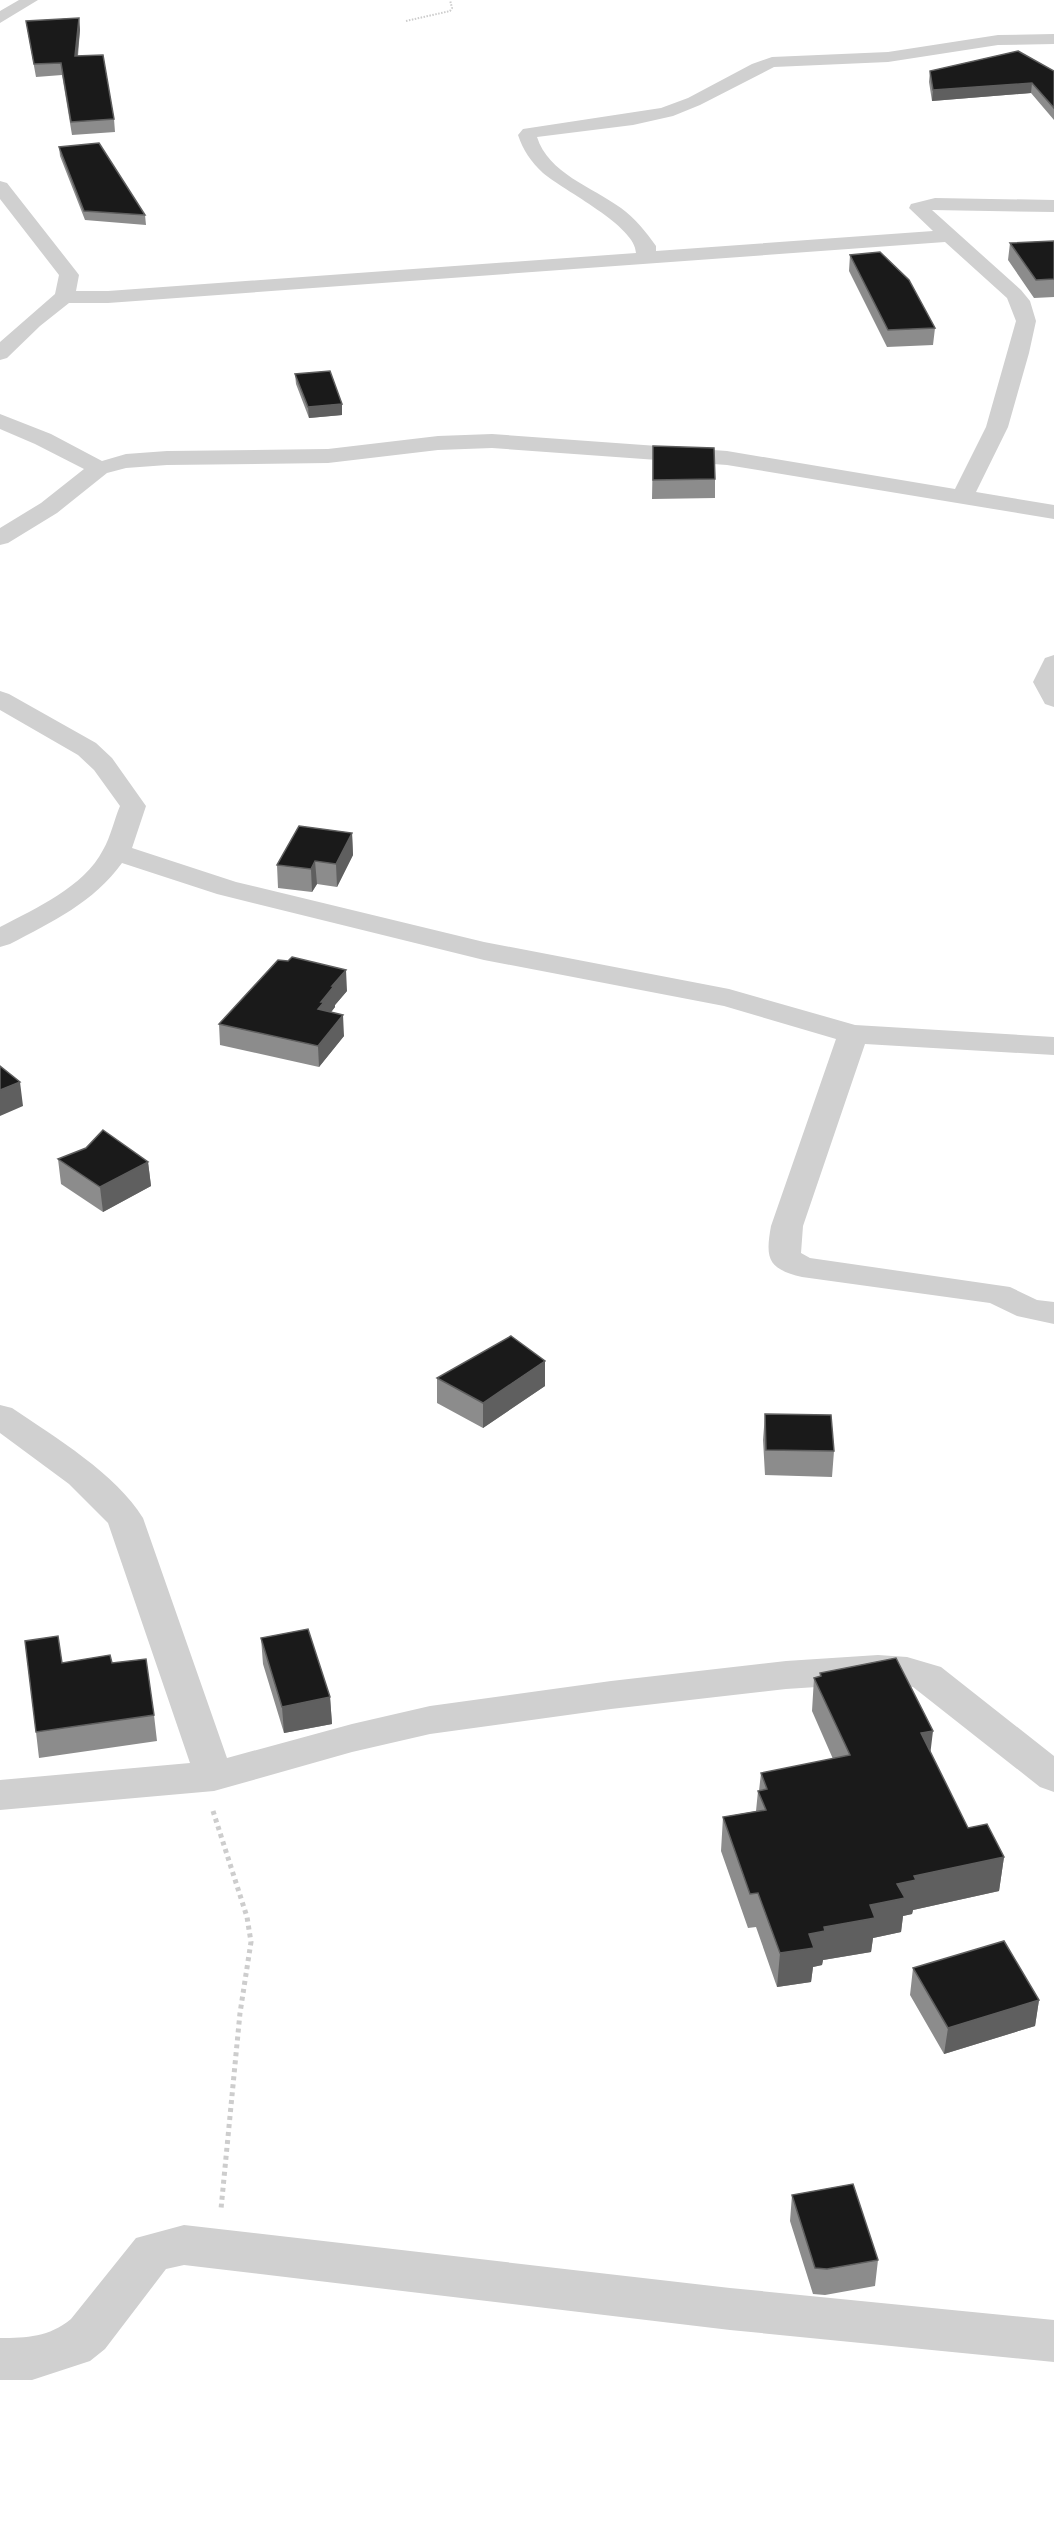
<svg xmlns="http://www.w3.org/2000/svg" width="1054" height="2523" font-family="Inter,sans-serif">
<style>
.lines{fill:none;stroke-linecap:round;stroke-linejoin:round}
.path-far1{stroke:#cdcdcd;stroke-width:2;stroke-dasharray:1.5 1.5;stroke-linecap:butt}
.path{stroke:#cdcdcd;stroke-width:5;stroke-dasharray:4 4;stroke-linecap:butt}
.minor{fill:#d0d0d0;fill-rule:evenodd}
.wall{fill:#8c8c8c}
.shaded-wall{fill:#5f5f5f}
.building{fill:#1a1a1a;stroke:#5f5f5f;stroke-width:1.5}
</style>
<rect width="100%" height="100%" fill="#fff"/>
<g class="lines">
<path class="path-far1" d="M406 21 450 11 452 8 450 0"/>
<path class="path" d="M213 1811 247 1917 251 1942 240 2013 221 2209"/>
<path class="minor" d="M19 0H38L0 23V11Z
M1054 34V44L998 45 888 62 774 67 700 105 673 116 633 125 537 137C548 173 592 187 621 208 635 218 646 232 656 246V251L933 231 909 208 911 204 935 198 1054 200V212L932 210 1021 290 1030 301 1036 321 1029 353 1008 427 976 492 1054 505V519L727 465 492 448 438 450 328 463 167 465 126 468 107 473 57 513 8 543 0 545V528L41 503 84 469 35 444 0 429V414L51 434 102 461 126 454 167 451 328 449 438 436 492 434 727 451 955 489 986 427 1016 321 1007 298 945 242 108 303H69L40 326 7 358 0 360V342L55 294 59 275 0 199V181L7 183 76 271 79 275 76 291H108L636 253C636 226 564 191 543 173 531 162 523 150 518 135L523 129 661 108 688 98 752 64 772 57 888 52 998 35Z
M1054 655V707L1045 704 1033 682 1045 658Z
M0 691 9 694 96 743 112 758 146 806 132 848 236 882 484 942 729 989 855 1025 1054 1037V1055L865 1044 803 1226 801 1253 810 1258 1010 1287 1037 1300 1054 1302V1324L1017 1316 990 1303 802 1277C768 1269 765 1259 771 1226L836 1039 724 1006 484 960 217 894 122 863C94 902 52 922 10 944L0 947V927C36 908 84 887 103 850 111 836 114 820 120 806L94 770 78 755 0 710Z
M0 1405 12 1408C55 1437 116 1474 143 1518L227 1758 352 1724 430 1706 611 1681 786 1661 878 1655 907 1657 941 1667 1054 1756V1792L1040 1787 913 1687 878 1683 786 1689 611 1709 430 1734 352 1752 214 1791 0 1810V1780L190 1763 108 1523 69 1484 0 1433Z
M184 2225 730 2288 1054 2320V2362L730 2330 184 2265 166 2269 105 2349 90 2361 32 2380H0V2338C27 2338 49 2337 71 2319L136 2238Z"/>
</g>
<path class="wall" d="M79 18 80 30 78 56 114 119 115 132 72 135 62 75 36 77 28 33 26 21Z
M930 71H1054V120L1031 93 932 101 929 82Z
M59 147 145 215 146 225 85 220 60 156Z
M1054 241V297L1034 298 1008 260 1010 243Z
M850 255 935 328 933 345 887 347 849 271Z
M295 374 342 415 309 418 296 384Z
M653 446 715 479V498L652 499Z
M352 833 353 855 337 887 317 884 312 892 278 888 277 865Z
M347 991 335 1005V1007L331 1012 344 1036 319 1067 220 1045 219 1024Z
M58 1159 148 1162 151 1186 103 1212 61 1184Z
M437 1378 545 1386 483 1428 437 1403Z
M765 1414 834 1451 832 1477 765 1475 763 1440Z
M261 1638 330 1697 332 1724 284 1733 263 1664Z
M62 1663H112L154 1715 157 1741 39 1758 36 1732Z
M820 1673 930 1752 968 1828 1004 1857 999 1891 913 1910 912 1914 903 1916 901 1932 873 1938 871 1952 823 1960 822 1965 813 1967 811 1982 777 1987 756 1927 748 1928 721 1851 723 1817 756 1811 758 1791H759L761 1773 833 1759 812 1711 814 1678 820 1677Z
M913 1968 1039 2000 1035 2026 944 2054 910 1995Z
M792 2195 878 2260 875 2286 825 2295 813 2294 790 2221Z"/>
<path class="shaded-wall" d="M79 18 80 30 76 68 75 56Z
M1032 83 1031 93 932 101 933 90Z
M342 404V415L309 418 308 407Z
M352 833 353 855 337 887 336 864Z
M315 861 317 884 312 892 311 869Z
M346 970 347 991 335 1005V1007L325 1020 318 1009 321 1002 332 986Z
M343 1015 344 1036 319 1067 318 1046Z
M20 1082 23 1106 0 1116V1090Z
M148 1162 151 1186 103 1212 100 1187Z
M545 1361V1386L483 1428V1403Z
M330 1697 332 1724 284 1733 282 1707Z
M933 1731 929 1764 921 1733Z
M1004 1857 999 1891 913 1910 912 1914 903 1916 901 1932 873 1938 871 1952 823 1960 822 1965 813 1967 811 1982 777 1987 780 1953 809 1934 870 1905 897 1884 914 1876Z
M1039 2000 1035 2026 944 2054 948 2028Z"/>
<path class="building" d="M79 18 75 56 103 55 114 119 71 122 61 63 34 64 26 21Z
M1018 51 1054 71V108L1032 83 933 90 930 71Z
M99 143 145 215 84 211 59 147Z
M1054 241V279L1036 280 1010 243Z
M880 252 909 280 935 328 888 330 850 255Z
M330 371 342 404 308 407 295 374Z
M653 446 714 448 715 479 653 480Z
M299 826 352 833 336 864 315 861 311 869 277 865Z
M292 957 346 970 332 986H334L321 1002H324L318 1009 343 1015 318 1046 219 1024 278 960 288 961Z
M0 1066 20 1082 0 1090Z
M103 1130 148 1162 100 1187 58 1159 86 1148Z
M511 1336 545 1361 483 1403 437 1378Z
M765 1414 831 1415 834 1451 766 1450Z
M308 1629 330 1697 282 1707 261 1638Z
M58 1636 62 1663 110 1655 112 1663 146 1659 154 1715 36 1732 25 1641Z
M896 1658 933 1731 921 1733 968 1828 987 1824 1004 1857 914 1876 916 1880 897 1884 905 1898 870 1905 875 1918 824 1927 825 1931 809 1934 814 1948 780 1953 758 1893 750 1894 723 1817 766 1810 758 1791 767 1789 761 1773 850 1755 814 1678 821 1676 820 1673Z
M1004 1941 1039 2000 948 2028 913 1968Z
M853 2184 878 2260 827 2269 815 2268 792 2195Z"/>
</svg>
